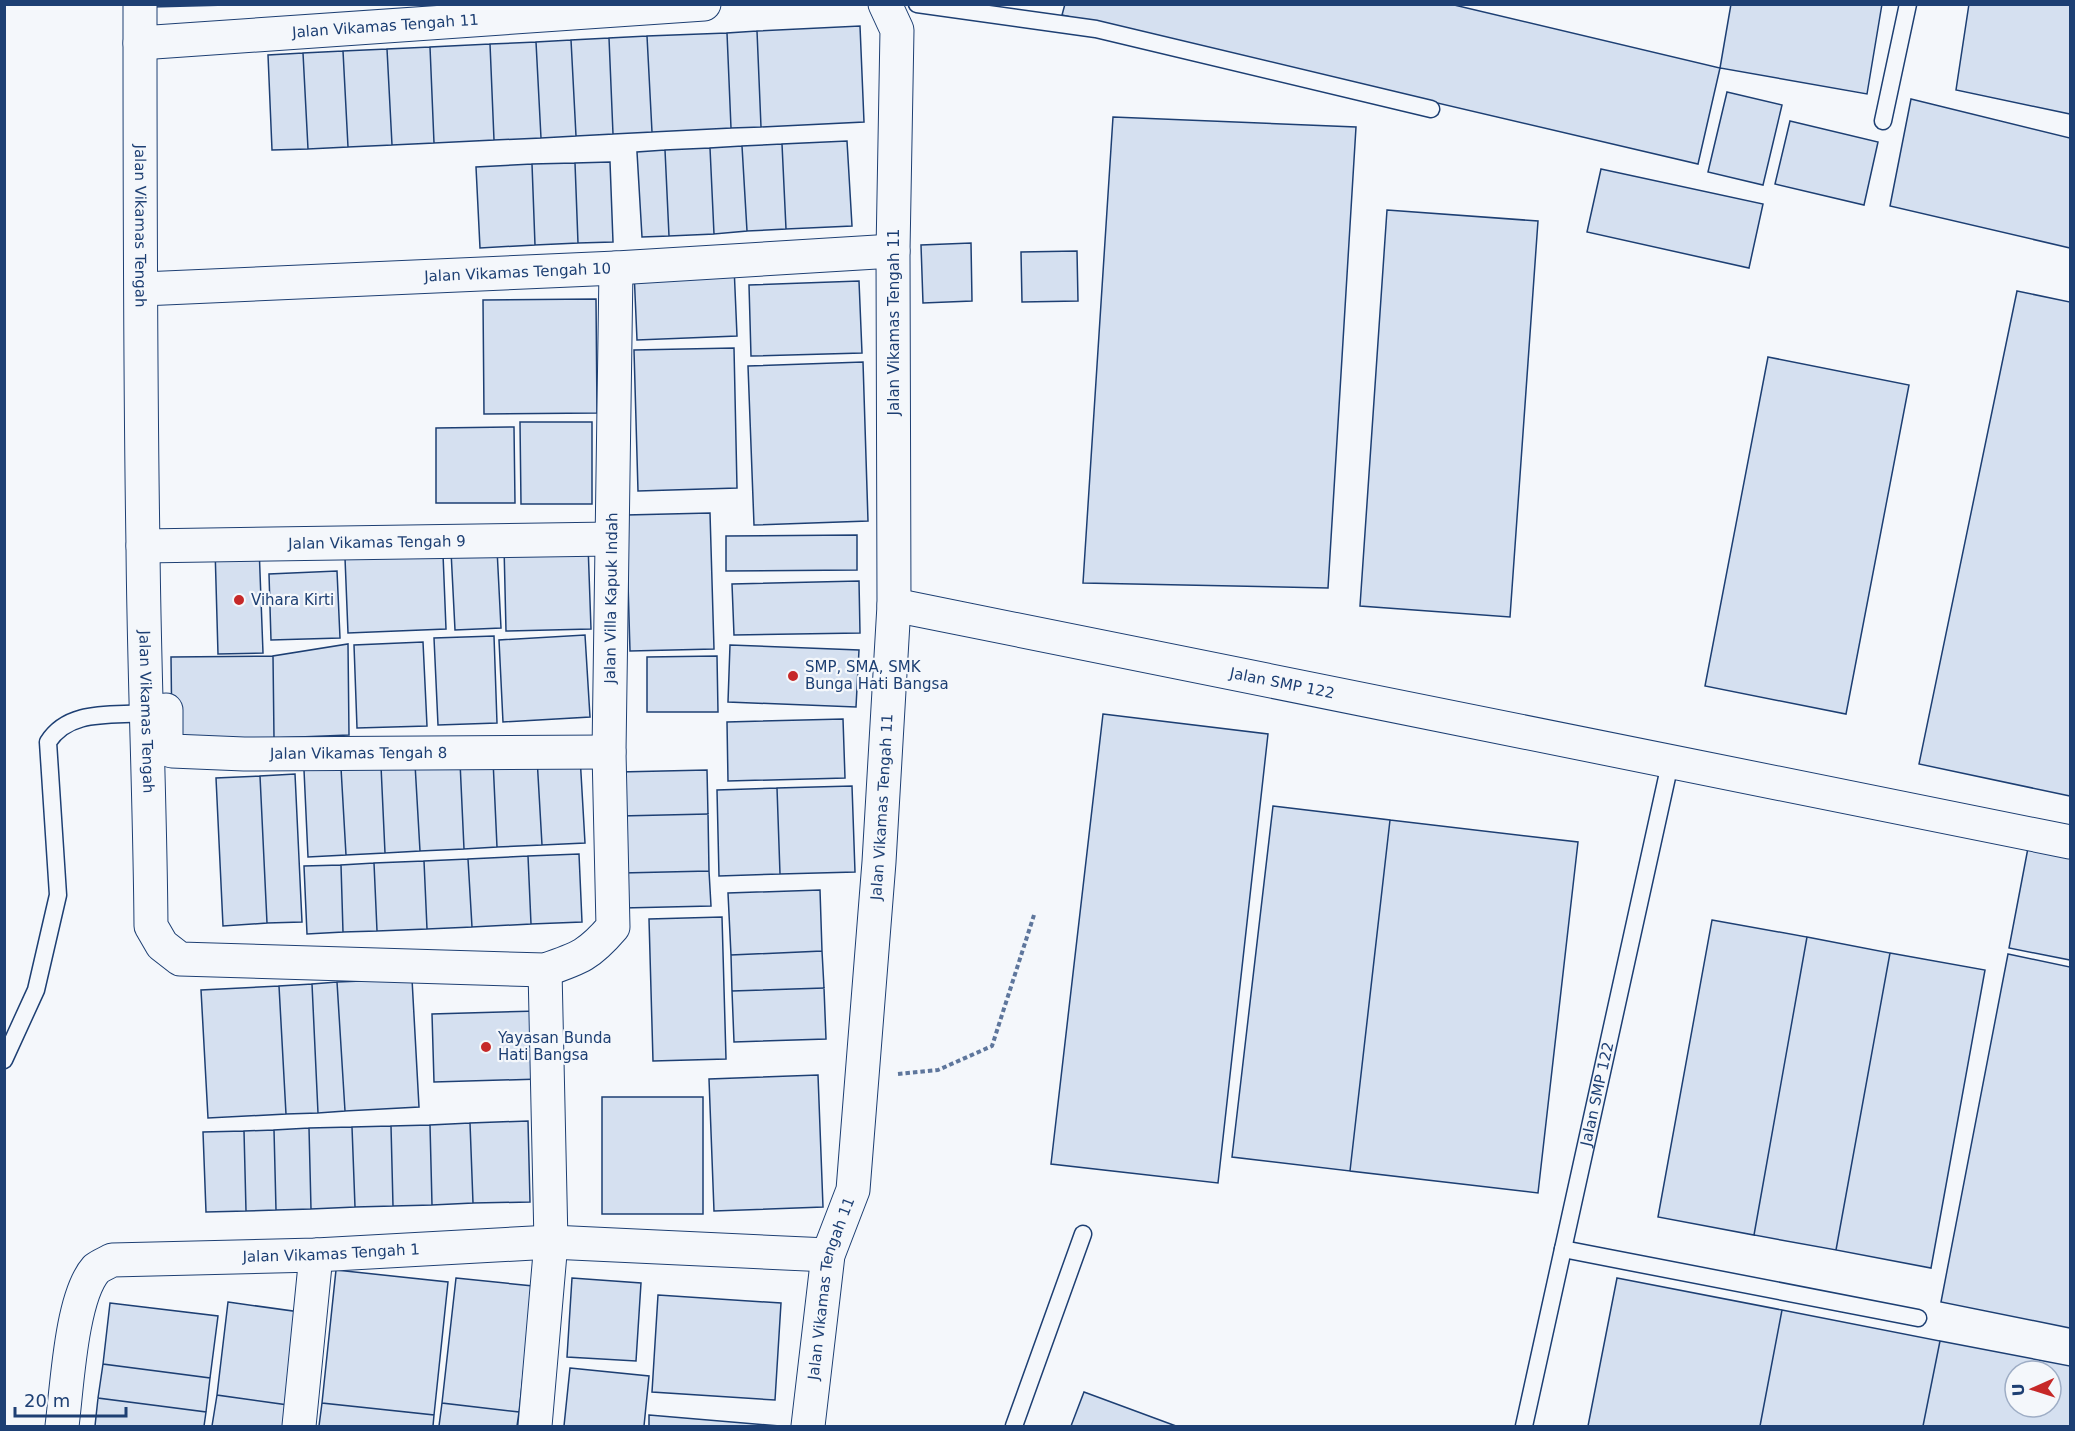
<svg xmlns="http://www.w3.org/2000/svg" width="2075" height="1431" font-family="'DejaVu Sans',sans-serif">
<style>
.building{fill:#d5e0f0;stroke:#1d3f73;stroke-width:1.5;fill-rule:evenodd}
.lines{fill:none;stroke-linecap:round;stroke-linejoin:round}
.service-casing{stroke:#1d3f73;stroke-width:19}
.minor-casing{stroke:#1d3f73;stroke-width:35}
.path{stroke:#5e769c;stroke-width:4;stroke-dasharray:4.5 3;stroke-linecap:butt}
.service{stroke:#f4f7fb;stroke-width:16}
.minor{stroke:#f4f7fb;stroke-width:33}
.poi-dot{fill:#c62828;stroke:#f4f7fb;stroke-width:2}
.labels{text-anchor:middle;dominant-baseline:central;stroke-width:4.5;stroke-linejoin:round;paint-order:stroke}
.street-label{font-size:15px;fill:#1d3f73;stroke:#f4f7fb}
.poi-label{font-size:15px;fill:#1d3f73;stroke:#f4f7fb;text-anchor:start}
</style>
<rect width="100%" height="100%" fill="#f4f7fb"/>
<path class="building" d="M152 4H270L152 7Z
M1065 4H1450L1720 68 1698 164 1062 15Z
M1731 4H1882L1867 94 1720 68Z
M1969 4H2070V114L1956 90Z
M860 26 864 122 761 127 757 31Z
M757 31 761 127 731 128 727 33Z
M727 33 731 128 652 132 647 36Z
M647 36 652 132 613 134 609 38Z
M609 38 613 134 576 136 571 40Z
M571 40 576 136 541 138 536 42Z
M536 42 541 138 494 140 490 44Z
M490 44 494 140 434 143 430 47Z
M430 47 434 143 392 145 387 49Z
M387 49 392 145 348 147 343 51Z
M343 51 348 147 308 149 303 53Z
M303 53 308 149 272 150 268 55Z
M1727 92 1782 105 1763 185 1708 172Z
M1911 99 2070 138V248L1890 206Z
M1113 117 1356 127 1328 588 1083 583Z
M1790 121 1878 142 1864 205 1775 184Z
M847 141 852 226 786 229 782 144Z
M782 144 786 229 747 231 742 146Z
M742 146 747 231 714 234 710 148Z
M710 148 714 234 669 236 665 150Z
M665 150 669 236 642 237 637 152Z
M610 162 613 242 578 243 575 163Z
M575 163 578 243 535 245 532 164Z
M532 164 535 245 480 248 476 167Z
M1601 169 1763 204 1749 268 1587 232Z
M1387 210 1538 221 1510 617 1360 606Z
M971 243 972 301 923 303 921 245Z
M1077 251 1078 301 1022 302 1021 252Z
M734 266 737 336 637 340 634 271Z
M859 281 862 353 751 356 749 285Z
M2017 291 2070 302V796L1919 764Z
M596 299 597 413 484 414 483 300Z
M734 348 737 488 638 491 634 350Z
M1768 357 1909 385 1846 714 1705 686Z
M863 362 868 521 754 525 748 366Z
M520 422H592V504H521Z
M514 427 515 503H436V428Z
M710 513 714 649 630 651 626 515Z
M857 535V570L726 571V536Z
M588 544 591 629 506 631 504 546Z
M259 546 263 653 218 654 215 548Z
M497 549 501 628 455 630 451 551Z
M443 554 446 629 348 633 345 558Z
M337 571 340 638 271 640 269 574Z
M859 581 860 633 734 635 732 584Z
M585 635 590 717 503 722 499 640Z
M494 636 497 723 438 725 434 638Z
M423 642 427 726 357 728 354 645Z
M348 644 349 735 274 738 273 656Z
M730 645 859 650 856 707 728 702Z
M273 656 274 738 172 739 171 657Z
M717 656 718 712H647V657Z
M1103 714 1268 734 1218 1183 1051 1164Z
M843 719 845 778 728 781 727 722Z
M580 756 585 843 542 845 537 758Z
M537 758 542 845 497 847 493 760Z
M493 760 497 847 464 849 460 762Z
M460 762 464 849 420 851 415 764Z
M415 764 420 851 385 853 381 766Z
M381 766 385 853 346 855 341 768Z
M341 768 346 855 308 857 304 770Z
M707 770 708 814 620 816 619 772Z
M295 774 302 922 267 923 260 776Z
M260 776 267 923 223 926 216 778Z
M852 786 855 872 780 874 777 788Z
M777 788 780 874 719 876 717 790Z
M1273 806 1390 820 1350 1171 1232 1157Z
M708 814 709 871 622 873 620 816Z
M1390 820 1578 842 1538 1193 1350 1171Z
M2028 848 2070 856V960L2009 948Z
M579 854 582 922 531 924 528 856Z
M528 856 531 924 472 927 468 859Z
M468 859 472 927 427 929 424 861Z
M424 861 427 929 377 931 374 863Z
M374 863 377 931 343 932 341 865Z
M341 865 343 932 307 934 304 866Z
M709 871 711 906 623 908 622 873Z
M820 890 822 951 731 955 728 893Z
M722 917 726 1059 653 1061 649 919Z
M1712 920 1807 937 1754 1235 1658 1217Z
M1807 937 1890 953 1836 1250 1754 1235Z
M822 951 824 988 732 991 731 955Z
M1890 953 1985 970 1931 1268 1836 1250Z
M2008 954 2070 967V1328L1941 1302Z
M412 979 419 1107 345 1111 337 982Z
M337 982 345 1111 318 1113 312 984Z
M312 984 318 1113 286 1114 279 986Z
M279 986 286 1114 208 1118 201 990Z
M824 988 826 1039 734 1042 732 991Z
M538 1011 540 1079 434 1082 432 1014Z
M818 1075 823 1207 714 1211 709 1079Z
M602 1097H703V1214H602Z
M528 1121 530 1202 473 1203 470 1123Z
M470 1123 473 1203 432 1205 430 1125Z
M430 1125 432 1205 393 1206 391 1126Z
M391 1126 393 1206 355 1207 352 1127Z
M352 1127 355 1207 311 1209 309 1128Z
M309 1128 311 1209 276 1210 274 1130Z
M274 1130 276 1210 246 1211 244 1131Z
M244 1131 246 1211 206 1212 203 1132Z
M336 1270 448 1282 434 1415 322 1403Z
M456 1278 533 1286 519 1412 442 1403Z
M572 1278 641 1283 636 1361 567 1357Z
M1617 1278 1782 1310 1760 1426H1588Z
M658 1295 781 1303 775 1400 652 1392Z
M228 1302 307 1313 295 1406 217 1395Z
M110 1303 218 1316 210 1378 103 1364Z
M1782 1310 1940 1341 1923 1426H1760Z
M1940 1341 2070 1366V1426H1923ZM2015 1371H2051V1407H2015Z
M103 1364 210 1378 206 1412 98 1398Z
M570 1368 649 1376 644 1426H564Z
M1084 1392 1176 1426H1071Z
M217 1395 295 1406 292 1426H212Z
M98 1398 206 1412 204 1426H95Z
M322 1403 434 1415 433 1426H319Z
M442 1403 519 1412 517 1426H439Z
M649 1415 780 1426H649Z"/>
<g class="lines">
<defs>
<g id="service">
<path d="M917 4 1096 29 1431 109"/>
<path d="M1883 121 1908 4"/>
<path d="M4 1060 36 990 58 895 48 742C69 709 111 716 146 713"/>
<path d="M1563 1249 1918 1318"/>
<path d="M1014 1426 1083 1234"/>
<path id="s1" d="M1524 1426 1671 759"/>
</g>
<g id="minor">
<path id="s2" d="M140 4C140 185 140 366 143 547 144 673 150 800 151 926L162 945 180 959 545 970C580 958 589 955 613 927L609 752 616 268"/>
<path id="s3" d="M140 43 704 4"/>
<path id="s4" d="M142 289 616 268 893 251"/>
<path id="s5" d="M143 546 611 539"/>
<path id="s6" d="M894 605 2070 842"/>
<path id="s7" d="M166 710V749L172 751 244 754 609 752"/>
<path id="s8" d="M62 1426C67 1388 71 1297 96 1269 101 1265 107 1263 112 1260L316 1255 551 1242 828 1255"/>
<path d="M299 1426 316 1255"/>
<path d="M535 1426 551 1242 545 970"/>
<path id="s9" d="M808 1426 828 1255 853 1190 879 862 894 605 893 251 897 30 885 4"/>
</g>
</defs>
<use href="#service" class="service-casing"/>
<use href="#minor" class="minor-casing"/>
<path class="path" d="M898 1074 938 1070 992 1046 1034 915"/>
<use href="#service" class="service"/>
<use href="#minor" class="minor"/>
</g>
<g class="poi-dot">
<circle cx="239" cy="600" r="6"/>
<circle cx="793" cy="676" r="6"/>
<circle cx="486" cy="1047" r="6"/>
</g>
<g class="labels">
<g class="street-label">
<text stroke="none"><textPath href="#s3" startOffset="246">Jalan Vikamas Tengah 11</textPath></text>
<text stroke="none"><textPath href="#s2" startOffset="222">Jalan Vikamas Tengah</textPath></text>
<text stroke="none"><textPath href="#s4" startOffset="376">Jalan Vikamas Tengah 10</textPath></text>
<text transform="translate(894 322) rotate(-90)">Jalan Vikamas Tengah 11</text>
<text stroke="none"><textPath href="#s5" startOffset="234">Jalan Vikamas Tengah 9</textPath></text>
<text stroke="none"><textPath href="#s2" startOffset="1743">Jalan Villa Kapuk Indah</textPath></text>
<text stroke="none"><textPath href="#s6" startOffset="396">Jalan SMP 122</textPath></text>
<text stroke="none"><textPath href="#s2" startOffset="708">Jalan Vikamas Tengah</textPath></text>
<text stroke="none"><textPath href="#s7" startOffset="232">Jalan Vikamas Tengah 8</textPath></text>
<text stroke="none"><textPath href="#s9" startOffset="626">Jalan Vikamas Tengah 11</textPath></text>
<text stroke="none"><textPath href="#s1" startOffset="340">Jalan SMP 122</textPath></text>
<text stroke="none"><textPath href="#s8" startOffset="400">Jalan Vikamas Tengah 1</textPath></text>
<text stroke="none"><textPath href="#s9" startOffset="140">Jalan Vikamas Tengah 11</textPath></text>
</g>
<g class="poi-label">
<text x="251" y="600">Vihara Kirti</text>
<text x="805" y="667">SMP, SMA, SMK<tspan x="805" dy="17">Bunga Hati Bangsa</tspan></text>
<text x="498" y="1038">Yayasan Bunda<tspan x="498" dy="17">Hati Bangsa</tspan></text>
</g>
</g>
<rect width="2075" height="1431" fill="none" stroke="#1d3f73" stroke-width="12"/>
<g transform="translate(2033 1389) rotate(267)"><circle r="28" fill="#f4f7fb" stroke="#9eadc5" stroke-width="1.5"/>
<path d="M0-4.5L10 22L0 15L-10 22Z" fill="#c62828"/>
<text y="-9" font-size="16" font-weight="bold" text-anchor="middle" fill="#1d3f73">U</text>
</g>
<path d="M15 1407v9h111v-9" fill="none" stroke="#1d3f73" stroke-width="3"/>
<text x="24" y="1407" font-size="18" fill="#1d3f73" stroke="#f4f7fb" stroke-width="4.5" paint-order="stroke">20 m</text>
</svg>
